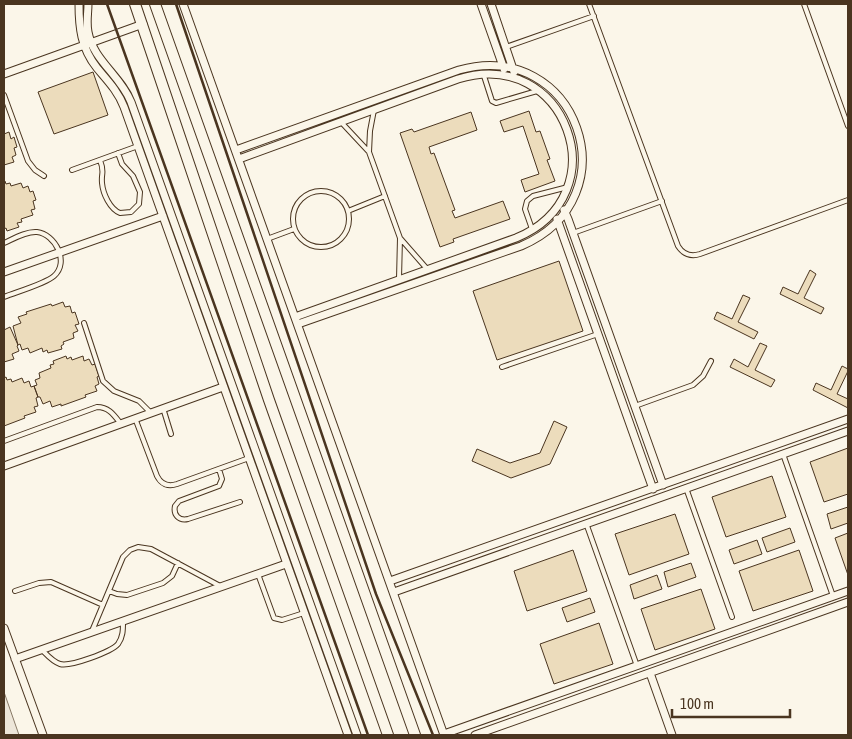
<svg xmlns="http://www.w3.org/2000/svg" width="852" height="739" font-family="'Asap Condensed',sans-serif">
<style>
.green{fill:#ede6d9;stroke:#887966}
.building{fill:#ecdcbc;stroke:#4a3520}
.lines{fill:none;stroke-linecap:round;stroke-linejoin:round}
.lane-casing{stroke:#4a3520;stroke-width:6}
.street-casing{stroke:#4a3520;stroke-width:9}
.secondary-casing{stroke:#4a3520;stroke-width:12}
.lane{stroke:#fbf6e9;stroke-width:4}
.street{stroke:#fbf6e9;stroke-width:7}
.secondary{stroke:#fbf6e9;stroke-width:10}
.wall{stroke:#4a3520;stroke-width:2.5}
</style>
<rect width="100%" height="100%" fill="#fbf6e9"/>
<path class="green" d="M4 692 19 735H4Z"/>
<path class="building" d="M93 72 108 115 54 134 38 92Z
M529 111 536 132 540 131 550 159 547 160 555 181 525 192 521 180 539 174 523 126 504 132 500 121Z
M471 112 477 130 429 147 431 154 434 153 455 210 452 211 455 218 503 201 510 219 453 239 454 242 440 247 400 133 412 129 414 132Z
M9 132 11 139 14 137 17 147 14 148 16 155 12 157 14 162 4 165V134Z
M5 181 6 184 10 183 11 186 21 183 23 188 28 186 30 192 33 191 36 200 33 201 35 209 31 210 33 215 21 219 22 222 17 223 19 227 7 231 6 228 4 229V182Z
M559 261 583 331 497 360 473 291Z
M810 270 816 274 804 298 824 308 821 314 780 294 783 287 798 294Z
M743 295 750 298 738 322 758 332 754 339 714 319 717 312 732 319Z
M63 302 65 307 70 306 72 313 75 312 79 324 75 325 78 331 73 333 74 338 63 342 64 344 61 346 62 349 48 353 47 350 43 352 42 348 30 353 28 348 22 350 20 344 18 345 13 326 21 323 18 317 27 314 26 312 51 304 52 306Z
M10 327 18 345 17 346 19 351 12 354 14 359 4 362V328V330Z
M760 343 767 346 755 370 775 380 771 387 730 367 734 359 748 367Z
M66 356 67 359 71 357 72 360 83 356 84 361 89 359 92 365 95 364 99 376 97 377 99 384 95 386 97 391 85 395 86 397 61 406V404L52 407 50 401 43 404 40 397H38L34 386 37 385 35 380 40 378 39 373 51 368 50 365 54 364 53 361Z
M842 366 848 369V371L837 394 848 399V408L813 390 816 383 831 390Z
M6 377 7 380 11 379 12 382 22 378 24 383 29 381 31 387 34 386 38 397 36 398 38 406 34 407 36 412 24 416 25 418 4 426V378Z
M554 421 567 427 550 464 511 478 472 461 477 449 510 463 540 453Z
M848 448V494L824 502 810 462Z
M772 476 786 517 726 537 712 497Z
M848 507V523L831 529 827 514Z
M675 514 689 554 629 575 615 534Z
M790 528 795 542 767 552 762 538Z
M848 533V575L835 538Z
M757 540 762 554 734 564 729 550Z
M573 550 587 591 527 611 514 571Z
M799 550 813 591 753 611 739 571Z
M691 563 696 577 668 587 664 572Z
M657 575 662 589 634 599 630 585Z
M701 589 715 629 655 650 641 609Z
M590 598 595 612 567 622 562 608Z
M599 623 613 664 554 684 540 644Z"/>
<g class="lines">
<defs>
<path id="lane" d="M589 4 678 246C683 254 691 257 700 254L848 200
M804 4 848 126
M506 47 594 16
M484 76 492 101 496 103 537 91
M4 95 28 161 35 170 44 176
M374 110 370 131 369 152 400 238 399 279
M341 122 369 152
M100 160C105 173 101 172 102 183 103 194 110 209 120 213L131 212 139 204 140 192 133 176 122 164 118 153
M72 170 138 146
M293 219a28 28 0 1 1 56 0a28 28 0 1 1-56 0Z
M348 211 385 196
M532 229 525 209 527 201 533 196 568 187
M573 233 662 201
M400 238 428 270
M267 239 294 229
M4 243C13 239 26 231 37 232 55 234 70 262 54 276 45 284 16 292 4 297
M84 323 103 381 114 391 139 401 151 413
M502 367 598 334
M635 406 693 385 703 376 711 361
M163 408 171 434
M135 418 157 476C161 484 168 487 177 484L249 458
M4 441 97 407C109 407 114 415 121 424
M783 454 833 596
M219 469 222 479 219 486 179 501 175 506C173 515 179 521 188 519L240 502
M686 488 732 617
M586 523 637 666
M258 574 274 618 282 620 304 613
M15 591 39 583 51 582 103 605
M109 591 117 594 127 595 163 583 172 576 178 563
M92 631 123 557 130 550 138 547 151 549 220 586
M42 650C47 655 53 662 60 664 70 667 111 652 118 644 123 637 123 630 123 622"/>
<path id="street" d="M79 4C79 27 81 48 97 68 107 80 118 91 124 107L348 735
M88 4C88 13 86 22 88 32 93 60 121 76 131 102L357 735
M183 4 444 735
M481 4 504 69
M491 4 514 72
M4 74 143 24
M236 150 459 70C577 37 634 198 521 246L298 324
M239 159 458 79C566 45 621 195 516 238L295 317
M564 210 568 219 663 485
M557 219 653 489
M4 272 163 216
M4 466 223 387
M390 581 848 419
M394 592 848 431
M4 628 43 735
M15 659 286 564
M650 673 672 735
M444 734 848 591
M475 735 848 602"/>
<path id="secondary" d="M135 4 269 400 388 735
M155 4 415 735"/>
</defs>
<use href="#lane" class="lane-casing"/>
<use href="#street" class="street-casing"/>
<use href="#secondary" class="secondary-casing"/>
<use href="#lane" class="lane"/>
<use href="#street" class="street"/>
<use href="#secondary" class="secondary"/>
<path class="wall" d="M107 4 368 735
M176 4 376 594 433 735"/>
</g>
<rect width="852" height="739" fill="none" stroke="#4a3520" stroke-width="10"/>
<path d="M672 709v8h118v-8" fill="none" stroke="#4a3520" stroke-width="2.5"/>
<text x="680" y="709" font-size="15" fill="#4a3520" stroke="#fbf6e9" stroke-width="4" paint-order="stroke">100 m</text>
</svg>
